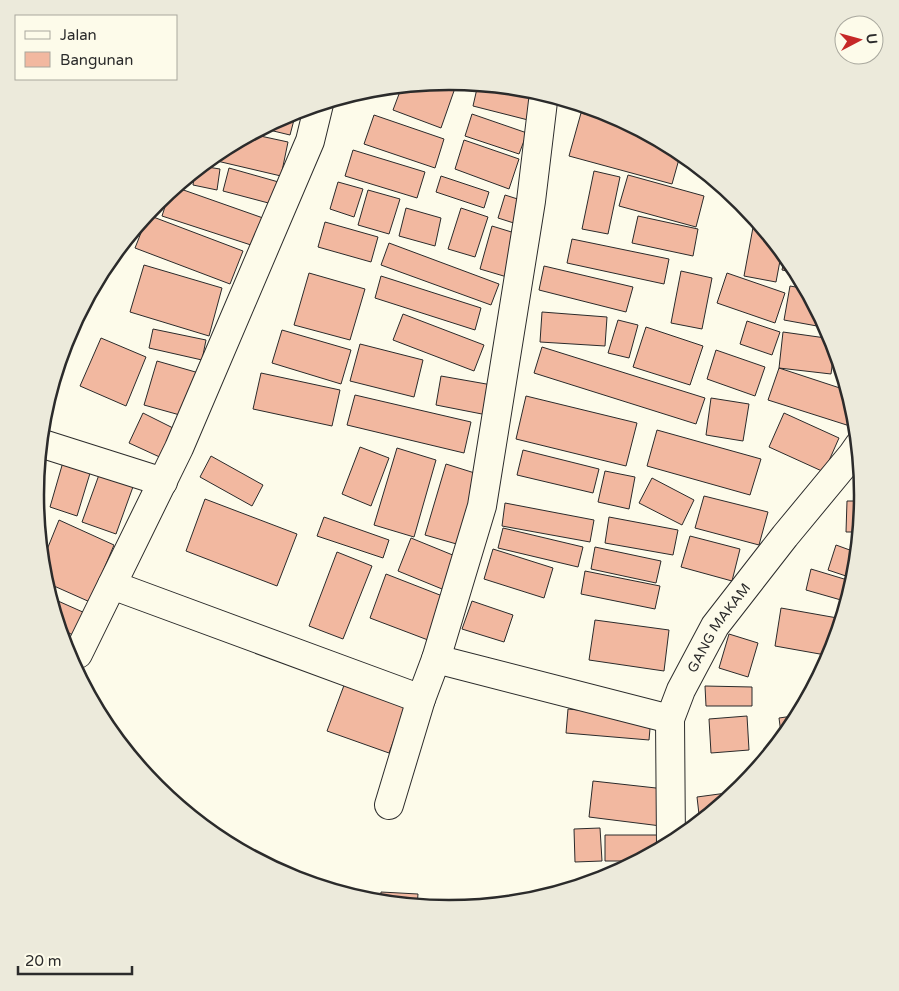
<svg xmlns="http://www.w3.org/2000/svg" width="899" height="991" font-family="'Varela Round',sans-serif">
<style>
.building{fill:#f2b8a0;stroke:#2b2b2b}
.lines{fill:none;stroke-linecap:round;stroke-linejoin:round}
.minor-casing{stroke:#2b2b2b;stroke-width:30}
.minor{stroke:#fdfbea;stroke-width:28}
.labels{text-anchor:middle;dominant-baseline:central;stroke-width:4;stroke-linejoin:round;paint-order:stroke}
.street-label{font-size:14px;fill:#2b2b2b;stroke:#fdfbea}
.rim{fill:none;stroke:#2b2b2b;stroke-width:2.5}
</style>
<rect width="100%" height="100%" fill="#fdfbea"/>
<path class="building" d="M438 82 455 88 441 128 393 110 402 86Z
M478 84 537 99 532 121 473 106Z
M581 113 638 128 680 151 681 152 672 184 569 156Z
M472 114 527 133 519 154 465 136Z
M287 115 295 116 290 135 261 128Z
M374 115 444 139 435 168 364 144Z
M251 134 288 142 281 176 217 161 220 151Z
M464 140 519 159 509 189 455 169Z
M353 150 425 172 417 198 345 176Z
M201 166 220 169 217 190 193 185 195 171Z
M229 168 282 183 276 205 223 191Z
M594 171 620 177 608 234 582 229Z
M628 175 704 196 696 227 619 206Z
M441 176 489 192 484 208 436 192Z
M338 182 363 189 354 217 330 209Z
M175 187 263 218 254 246 162 216 170 191Z
M368 190 400 199 389 234 358 225Z
M505 195 527 202 520 225 498 218Z
M741 201 743 203 751 213 740 212Z
M406 208 441 218 435 246 399 236Z
M461 208 488 217 475 257 448 249Z
M148 215 243 251 230 284 135 248Z
M638 216 698 229 693 256 632 243Z
M325 222 378 237 371 262 318 247Z
M754 222 759 223 782 250 776 282 744 276Z
M492 226 518 234 507 277 480 269Z
M572 239 669 259 664 284 567 263Z
M389 243 499 284 491 305 381 265Z
M785 255 794 265 798 273 782 270Z
M144 265 222 288 209 336 130 312Z
M544 266 633 287 626 312 539 290Z
M681 271 712 278 702 329 671 323Z
M309 273 365 289 350 340 294 325Z
M727 273 785 293 775 323 717 303Z
M381 276 481 308 475 330 375 298Z
M790 286 807 289 828 328 784 320Z
M542 312 607 317 605 346 540 342Z
M403 314 484 345 474 371 393 340Z
M618 320 638 325 629 358 608 353Z
M747 321 780 332 772 355 740 344Z
M646 327 703 346 690 385 633 367Z
M153 329 206 340 202 360 149 348Z
M282 330 351 350 341 384 272 363Z
M783 332 833 339 835 344 831 374 779 368Z
M101 338 146 357 126 406 80 386Z
M360 344 423 360 414 397 350 381Z
M542 347 705 398 696 424 534 373Z
M716 350 765 367 755 396 707 379Z
M157 361 199 373 187 417 144 405Z
M779 368 849 391 856 415 853 427 768 400Z
M261 373 340 390 332 426 253 409Z
M441 376 492 385 487 415 436 405Z
M355 395 471 422 464 453 347 425Z
M526 396 637 423 626 466 516 439Z
M711 398 749 404 743 441 706 435Z
M143 413 177 430 164 459 129 443Z
M784 413 839 438 824 472 769 447Z
M657 430 761 459 750 495 647 466Z
M360 447 389 458 371 506 342 494Z
M397 448 436 460 414 537 374 525Z
M523 450 599 469 593 493 517 475Z
M211 456 263 485 252 506 200 477Z
M63 462 91 470 77 516 50 507Z
M446 464 481 475 460 545 425 535Z
M605 471 635 477 629 509 598 502Z
M100 472 134 484 116 534 82 522Z
M652 478 694 500 682 525 639 503Z
M704 496 768 512 759 545 695 528Z
M205 499 297 534 277 586 186 551Z
M847 501H863L860 532H846Z
M505 503 594 520 590 542 502 526Z
M324 517 389 540 383 558 317 536Z
M609 517 678 530 673 555 605 543Z
M59 520 114 545 90 602 45 582 42 562Z
M503 528 583 547 578 567 498 548Z
M690 536 740 549 732 581 681 567Z
M411 538 460 558 447 591 398 571Z
M836 545 858 553 855 579 828 570Z
M595 547 661 561 656 583 591 569Z
M493 549 553 568 544 598 484 579Z
M337 552 372 566 343 639 309 626Z
M811 569 854 582 848 602 806 590Z
M585 571 660 586 655 609 581 594Z
M386 574 445 597 428 640 370 618Z
M49 597 85 613 75 636 59 628Z
M472 601 513 615 504 642 462 629Z
M781 608 843 619 831 656 775 646Z
M595 620 669 630 664 671 589 660Z
M729 634 758 643 748 677 719 668Z
M346 680 408 702 389 753 327 731Z
M705 686 752 687V706H706Z
M568 709 651 717 649 740 566 733Z
M800 715 794 726 782 741 779 718Z
M747 716 749 750 711 753 709 719Z
M593 781 665 789 661 826 589 817Z
M734 792V796L700 823 697 797Z
M600 828 602 861 575 862 574 829Z
M605 835H663V849L641 861H605Z
M328 886 372 893 371 902 328 890Z
M381 892 418 894 417 907 380 903Z
M430 902 456 906 455 909 430 908Z"/>
<g class="lines">
<defs>
<g id="minor">
<path d="M40 443 163 482"/>
<path d="M112 585 421 699"/>
<path d="M78 654 179 448 310 141 319 104"/>
<path d="M436 659 670 719"/>
<path d="M389 805 421 699 436 659 482 506 531 201 544 93"/>
<path id="s1" d="M671 845 670 719 681 690 715 626 785 536 852 455 859 445"/>
</g>
</defs>
<use href="#minor" class="minor-casing"/>
<use href="#minor" class="minor"/>
</g>
<g class="labels">
<g class="street-label">
<text stroke="none"><textPath href="#s1" startOffset="230">GANG MAKAM</textPath></text>
</g>
</g>
<path d="M0 0H899V991H0ZM44 495a405 405 0 1 1 810 0a405 405 0 1 1-810 0Z" fill="#eceadb" fill-rule="evenodd"/>
<path class="rim" d="M44 495a405 405 0 1 1 810 0a405 405 0 1 1-810 0Z"/>
<rect x="15" y="15" width="162" height="65" fill="#fdfbea" stroke="#a9a89e"/>
<rect x="25" y="31" width="25" height="8" fill="#fdfbea" stroke="#a9a89e"/>
<text x="60" y="40" font-size="15" fill="#2b2b2b">Jalan</text>
<rect x="25" y="52" width="25" height="15" fill="#f2b8a0" stroke="#a9a89e"/>
<text x="60" y="65" font-size="15" fill="#2b2b2b">Bangunan</text>
<g transform="translate(859 40) rotate(84)"><circle r="24" fill="#fdfbea" stroke="#a9a89e"/>
<path d="M0-4L9 19L0 12L-9 19Z" fill="#c62828"/>
<text y="-8" font-size="14" font-weight="bold" text-anchor="middle" fill="#2b2b2b">U</text>
</g>
<path d="M18 966v8h114v-8" fill="none" stroke="#2b2b2b" stroke-width="2.5"/>
<text x="25" y="966" font-size="15" fill="#2b2b2b" stroke="#fdfbea" stroke-width="4" paint-order="stroke">20 m</text>
</svg>
